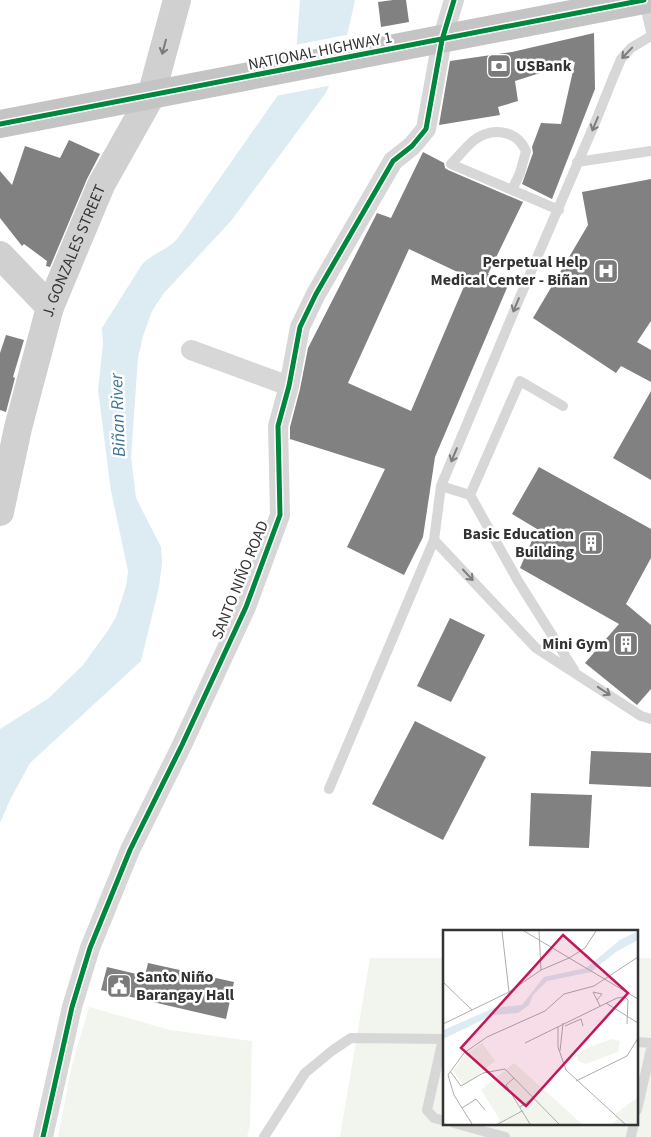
<svg xmlns="http://www.w3.org/2000/svg" width="651" height="1137" font-family="'Source Sans 3',sans-serif">
<style>
.green{fill:#f1f5ed}
.water{fill:#ddebf3}
.pier{fill:#fff}
.building{fill:#818181;fill-rule:evenodd}
.lines{fill:none;stroke-linecap:round;stroke-linejoin:round}
.lane{stroke:#d7d7d7;stroke-width:10}
.street{stroke:#d7d7d7;stroke-width:20}
.secondary{stroke:#d0d0d0;stroke-width:28}
.highway{stroke:#c4c4c4;stroke-width:28}
.cycleway-casing{stroke:#fff;stroke-width:8}
.cycleway{stroke:#00873e;stroke-width:5}
.oneway{stroke:#7a7a7a}
.oneway2{stroke:#7d7d7d}
.labels{text-anchor:middle;dominant-baseline:central;stroke-width:5;stroke-linejoin:round;paint-order:stroke}
.street-label{font-size:16px;fill:#333;stroke:#fff}
.poi-label{font-size:16px;font-weight:bold;fill:#333;stroke:#fff;text-anchor:end}
.water-label{font-size:18px;font-style:italic;fill:#3f7597;stroke:#fff}
.inset-road{fill:none;stroke:#adadad;stroke-width:1}
.view{fill:#c2185b;fill-opacity:0.15;stroke:#c2185b;stroke-width:2.5}
.inset-edge{fill:none;stroke:#333;stroke-width:2.5}
</style>
<rect width="100%" height="100%" fill="#fff"/>
<path class="green" d="M370 958H445V1123H637V958H651V1137H340Z
M89 1007 170 1030 252 1041 250 1125 247 1137H58L72 1065Z"/>
<path class="water" d="M300 0H355C348 33 341 65 325 94L231 221 164 293 152 311 143 336 138 358 131 457 136 498 161 547 162 563 159 587 141 661 30 763 11 798 0 823V729L49 698 83 665 109 629 116 617 126 586 128 571 111 491 98 390 103 344 102 328 141 266C151 253 167 251 178 238L283 88 296 54Z"/>
<path class="pier" d="M351 34 342 65 333 85 275 96 288 70 295 45Z"/>
<path class="building" d="M393 0H406L409 22 381 27 378 2Z
M594 33 595 89 552 199 522 184 533 153 532 147 541 123 561 124 575 62 515 81 518 101 498 107 500 115 439 125 450 61 512 52Z
M69 140 100 154 87 179 50 267 46 266 47 261 24 244 22 246 0 218V171L12 185 25 146 60 158Z
M423 152 444 163 445 168 448 170 523 202 488 274 509 283 435 457 423 537 404 575 347 547 385 469 290 439V427L300 389 308 348 377 213 391 218ZM409 249 468 277 411 411 348 383Z
M651 179V321L637 342 651 350V382L621 366 616 373 533 318 588 225 582 192Z
M6 335 24 340 13 377 15 378 6 412 0 410V353Z
M651 391V480L613 458Z
M539 467 651 529V558L626 604 651 625V689L637 705 585 663 619 624 520 568 537 529 512 514Z
M450 618 485 635 451 702 417 686Z
M415 721 486 757 443 840 372 804Z
M591 751 651 753V787L589 784Z
M531 793 592 795 589 848 529 846Z
M148 963 234 982 226 1019 101 990 107 967 145 976Z"/>
<g class="lines">
<path class="lane" d="M644 1 651 32
M577 162 651 151
M512 190 520 173 526 151C516 129 491 127 473 141 465 148 458 157 451 164L559 210
M441 486 470 495 518 581 574 670
M470 495 520 381 563 406
M434 540 536 648 641 716 651 719
M329 789 434 540 441 486 520 297 595 123 613 78 621 59 631 48 651 36
M443 1039 427 1110 434 1118 445 1121
M637 1042 651 1043
M637 1110 651 1049
M454 1123 505 1137
M264 1137 305 1073 333 1050 351 1038 445 1039
M631 1137 634 1123"/>
<path class="street" d="M191 350 289 386
M43 1137 72 1007 90 948 130 850 182 745 246 607 280 515 278 426 289 386 300 327 316 294 393 161 412 146 426 129 442 40 454 0"/>
<g class="secondary">
<path d="M0 255 50 307"/>
<path id="s1" d="M0 512 18 428 50 307 101 185 151 96 177 0"/>
</g>
<path class="highway" d="M0 124 644 0"/>
<defs>
<path id="cycleway" d="M0 124 644 0
M43 1137 72 1007 90 948 130 850 182 745 246 607 280 515 278 426 289 386 300 327 316 294 393 161 412 146 426 129 442 40 454 0"/>
</defs>
<use href="#cycleway" class="cycleway-casing"/>
<use href="#cycleway" class="cycleway"/>
</g>
<defs><path id="oneway-shaft" d="M-6 0H5M1.5-3L5.5 0L1.5 3" fill="none" stroke-width="1.6" stroke-linecap="round" stroke-linejoin="round" transform="scale(1.25)"/></defs>
<use class="oneway" href="#oneway-shaft" transform="translate(164 47) rotate(105)"/>
<g class="oneway2">
<use href="#oneway-shaft" transform="translate(627 53) rotate(134)"/>
<use href="#oneway-shaft" transform="translate(595 124) rotate(113)"/>
<use href="#oneway-shaft" transform="translate(516 305) rotate(113)"/>
<use href="#oneway-shaft" transform="translate(454 455) rotate(113)"/>
<use href="#oneway-shaft" transform="translate(468 575) rotate(47)"/>
<use href="#oneway-shaft" transform="translate(604 691) rotate(33)"/>
</g>
<defs>
<symbol id="bank-square" viewBox="-11 -11 22 22"><rect x="-9" y="-9" width="18" height="18" rx="4" fill="#7a7a7a" stroke="#fff"/><path d="M-6-4H6V4H-6ZM0-2.3a2.3 2.3 0 1 0 0 4.6a2.3 2.3 0 1 0 0-4.6Z" fill="#fff"/></symbol>
<symbol id="hospital-square" viewBox="-11 -11 22 22"><rect x="-9" y="-9" width="18" height="18" rx="4" fill="#7a7a7a" stroke="#fff"/><path d="M-5-5h3v3.5h4V-5h3V5h-3V1.5h-4V5h-3Z" fill="#fff"/></symbol>
<symbol id="building-square" viewBox="-11 -11 22 22"><rect x="-9" y="-9" width="18" height="18" rx="4" fill="#7a7a7a" stroke="#fff"/><path d="M-4-6H4V6H1V3H-1V6H-4ZM-2.5-4.3h1.7v1.8h-1.7ZM.8-4.3h1.7v1.8H.8ZM-2.5-1h1.7V.8h-1.7ZM.8-1h1.7V.8H.8Z" fill="#fff"/></symbol>
<symbol id="civic-square" viewBox="-11 -11 22 22"><rect x="-9" y="-9" width="18" height="18" rx="4" fill="#7a7a7a" stroke="#fff"/><path d="M-.6-6.5H3V-4.5H.6V-3L4-1V1h2V6H-6V1h2V-1L-.6-3ZM-1.2 2.5V6h2.4V2.5Z" fill="#fff"/></symbol>
</defs>
<g fill-rule="evenodd">
<use href="#bank-square" x="485" y="52" width="28" height="28"/>
<use href="#hospital-square" x="592" y="257" width="28" height="28"/>
<use href="#building-square" x="577" y="529" width="28" height="28"/>
<use href="#building-square" x="612" y="630" width="28" height="28"/>
<use href="#civic-square" x="105" y="972" width="28" height="28"/>
</g>
<g class="labels">
<g class="street-label">
<text transform="translate(320 51) rotate(-11)">NATIONAL HIGHWAY 1</text>
<text stroke="none"><textPath href="#s1" startOffset="272">J. GONZALES STREET</textPath></text>
<text transform="translate(240 580) rotate(-68)">SANTO NIÑO ROAD</text>
</g>
<g class="poi-label">
<text x="516" y="66" text-anchor="start">USBank</text>
<text x="588" y="262">Perpetual Help<tspan x="588" dy="18">Medical Center - Biñan</tspan></text>
<text x="574" y="534">Basic Education<tspan x="574" dy="18">Building</tspan></text>
<text x="608" y="644">Mini Gym</text>
<text x="136" y="977" text-anchor="start">Santo Niño<tspan x="136" dy="18">Barangay Hall</tspan></text>
</g>
<g class="water-label">
<text transform="translate(118 415) rotate(-92)">Biñan River</text>
</g>
</g>
<g transform="translate(443 930)">
<rect width="195" height="195" fill="#fff"/>
<path d="M168 109 177 111 175 122 143 134 135 131 134 125 139 120ZM39 113 52 131 21 156 10 141 21 125ZM71 133 139 194H52L57 190 38 160ZM195 167V194H168L175 189 171 185Z" fill="#f1f5ed"/>
<path d="M195 1V10L173 22 148 42 104 51 90 65 86 75 75 83 50 85 0 109V101L5 98 51 78 79 75 101 47 143 38 177 10Z" fill="#ddebf3"/>
<path class="inset-road" d="M59 1 66 62M81 1 195 69M96 1 98 40M0 52 29 80M150 62 159 64 154 70M150 62 157 76M182 67 185 70 184 94M163 73 195 93M0 94 66 62 98 40 126 28 142 18 153 1M122 96 138 89 140 96M115 97V117L123 140 182 194M82 113 174 68 182 67M117 121 120 93M7 141 18 156 40 143 62 139 116 194M71 148 63 155 87 194M133 151 184 126 195 108M77 177 92 167M19 178 33 169 42 180M29 194 11 165 5 145 21 123 44 107 102 81 121 64 151 56 195 27M55 194 79 181"/>
<path class="view" d="M120 5 185 63 83 176 18 118Z"/>
<rect width="195" height="195" class="inset-edge"/>
</g>
</svg>
